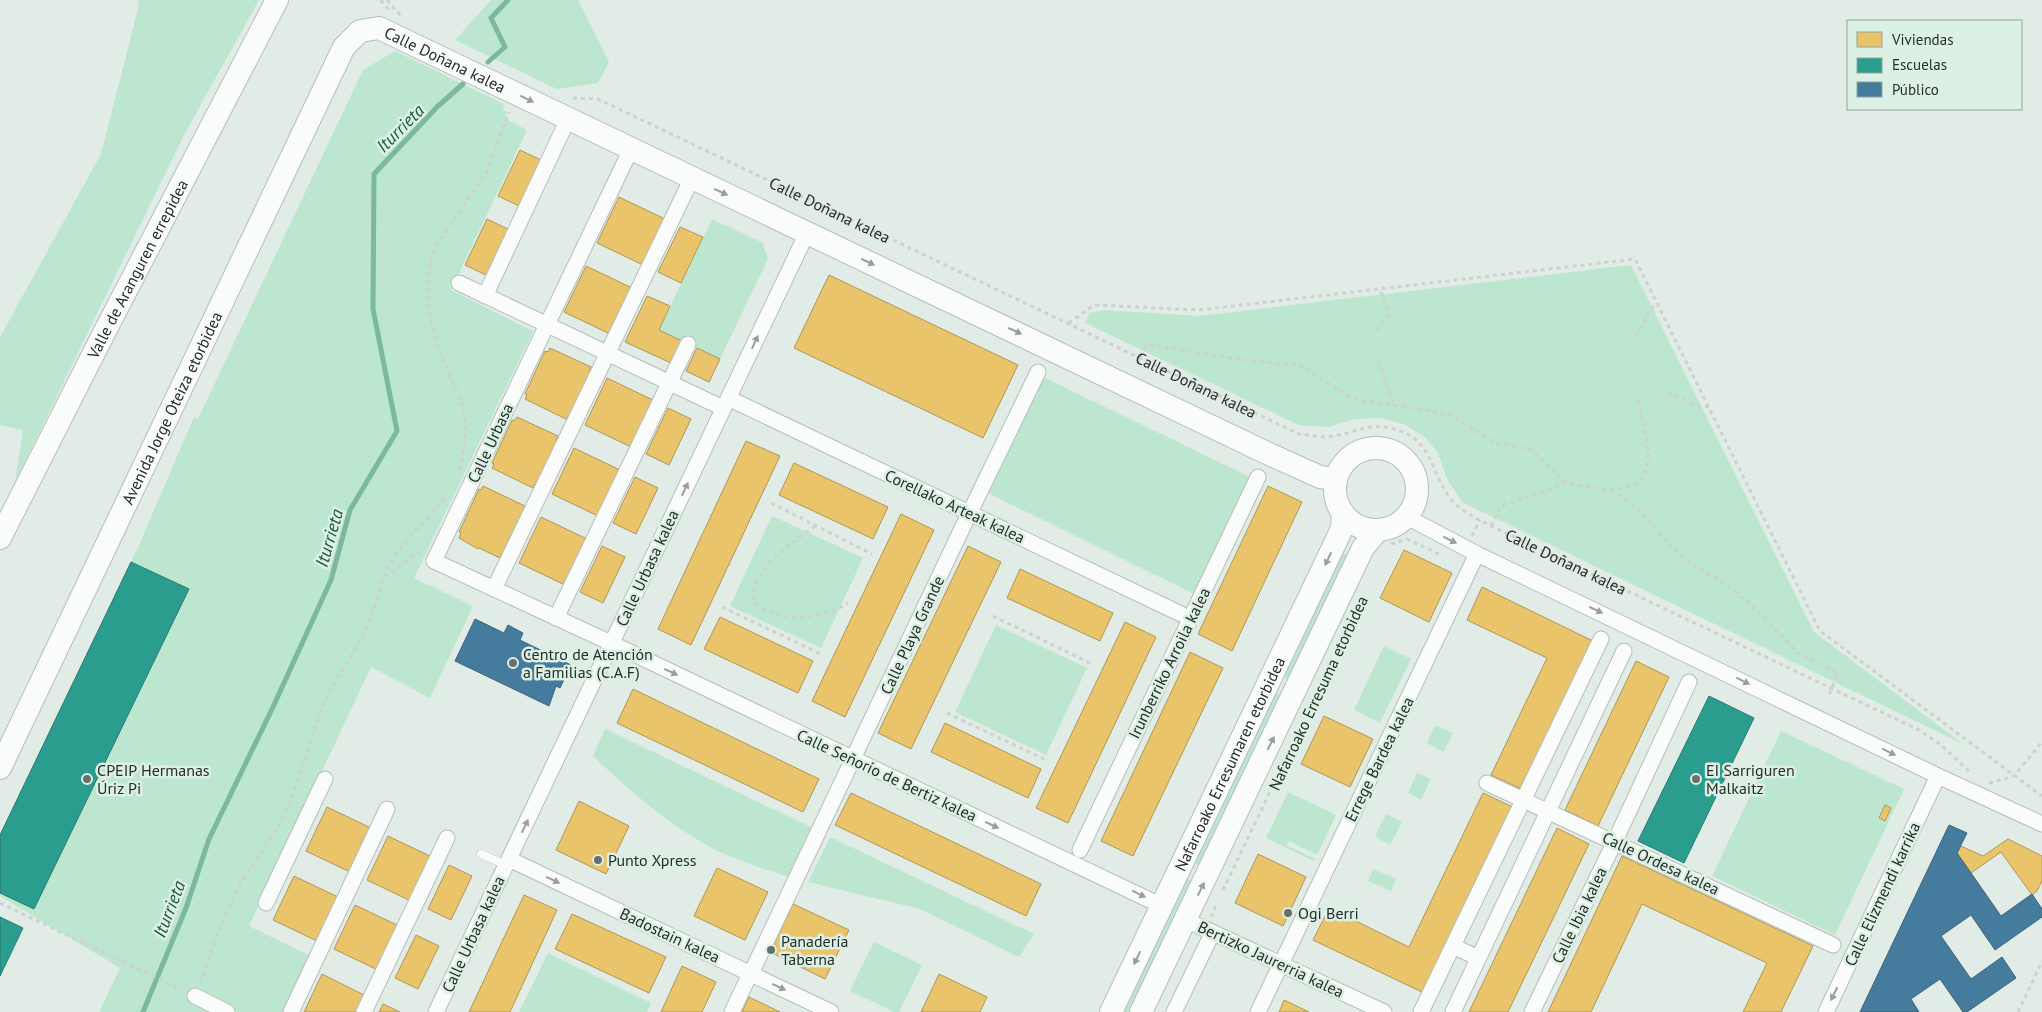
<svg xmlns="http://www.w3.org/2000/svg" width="2042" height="1012" font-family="'PT Sans',sans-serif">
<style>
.green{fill:#bce6cf}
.homes{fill:#e9c46a;stroke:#ae9756}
.schools{fill:#2a9d8f;stroke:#297b70}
.public{fill:#457b9d;stroke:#3c647a}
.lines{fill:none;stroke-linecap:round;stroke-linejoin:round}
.stream{stroke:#7cb899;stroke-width:5}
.lane-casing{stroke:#b6bdb9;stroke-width:9}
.street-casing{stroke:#b6bdb9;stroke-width:17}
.secondary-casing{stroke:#b6bdb9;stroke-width:24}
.path{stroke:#ced1cf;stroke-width:3;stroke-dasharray:4 4;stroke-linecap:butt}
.lane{stroke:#fafcfb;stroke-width:8}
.street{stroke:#fafcfb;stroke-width:15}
.secondary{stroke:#fafcfb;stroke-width:22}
.oneway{fill:#9b9f9c}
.poi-dot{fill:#67706b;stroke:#ddf0e5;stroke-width:2}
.labels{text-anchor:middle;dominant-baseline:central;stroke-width:5;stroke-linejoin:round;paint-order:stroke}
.street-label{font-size:16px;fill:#262d29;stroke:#ddf0e5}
.poi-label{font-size:16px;fill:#262d29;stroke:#ddf0e5;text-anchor:start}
.water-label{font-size:18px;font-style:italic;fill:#1b583c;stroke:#ddf0e5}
</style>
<rect width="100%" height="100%" fill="#e1ece6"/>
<path class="green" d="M138 0H259L185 133 15 482 23 430 0 425V337L101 154 139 5Z
M491 0H578L609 62 598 83 557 89 455 40Z
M395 51 504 104 503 110 507 112 505 119 527 130 451 290 533 331 414 578 473 606 430 698 371 667 249 926 310 956 283 1012H99L120 968 0 896V835L139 545 194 417 198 419 363 70Z
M712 219 763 243 768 259 720 359 659 330Z
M1631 265 1814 632 1963 744 1462 502 1447 479 1438 453 1426 438 1406 425 1380 418 1354 419 1329 427 1299 425 1085 323 1090 313 1103 310 1199 316Z
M1041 376 1252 478 1196 595 986 492Z
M772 516 863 558 821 648 730 606Z
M1342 552 1349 556 1289 680 1282 677Z
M996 625 1087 668 1046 755 955 712Z
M1384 646 1411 659 1380 723 1354 710Z
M1275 692 1282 695 1199 866 1193 862Z
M1435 725 1453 733 1444 752 1427 743Z
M605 729 813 828 789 877C764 869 738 861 714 849 668 825 630 791 593 756Z
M1781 731 1904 789 1835 935 1712 876Z
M1417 773 1431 779 1421 800 1408 793Z
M1288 792 1336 815 1317 855 1289 841 1286 845 1315 859 1314 861 1266 838Z
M1386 814 1402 822 1390 845 1375 837Z
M830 837 1034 934 1019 957 920 909 808 882Z
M1373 869 1396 879 1391 891 1368 881Z
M1186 878 1193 881 1130 1012H1122Z
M874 942 922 965 899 1012H894L850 991Z
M548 953 651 1003 647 1012H519Z"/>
<path class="homes" d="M520 150 543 161 521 207 498 196Z
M619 197 665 219 643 265 597 243Z
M487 219 510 230 488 276 465 265Z
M680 227 703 237 681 283 658 272Z
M586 266 632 288 610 334 564 312Z
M829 275 1018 365 983 438 794 348Z
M647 296 670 306 659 330 682 341 671 363 625 342Z
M550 348 591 367 589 372 591 373 571 416 569 415 566 419 525 399 527 395 525 394 545 351 548 352Z
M697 348 720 359 709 382 686 371Z
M607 378 653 400 631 447 585 425Z
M668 408 691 419 669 465 646 454Z
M517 417 558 436 556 441 558 442 538 485 535 484 533 488 492 468 494 464 492 463 512 420 514 421Z
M746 441 780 456 691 645 658 629Z
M574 448 620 470 598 516 552 494Z
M794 463 888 507 873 539 779 495Z
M635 477 658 488 636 534 613 523Z
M483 486 525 506 523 510 525 511 505 554 502 553 500 558 479 548 478 549 459 538 461 533 459 532 479 489 481 490Z
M1268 486 1302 502 1232 651 1198 634Z
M901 514 934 530 845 717 812 701Z
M541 517 587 539 565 585 519 563Z
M602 546 625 557 603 603 580 592Z
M968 546 1001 562 911 749 878 733Z
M1404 550 1452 573 1429 622 1380 598Z
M1020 569 1113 613 1100 641 1007 598Z
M1482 587 1595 642 1524 790 1491 775 1547 658 1467 620Z
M720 617 813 661 798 693 704 649Z
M1125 622 1156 637 1068 823 1036 808Z
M1190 652 1223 668 1133 856 1101 841Z
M1636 661 1669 677 1598 826 1565 810Z
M633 689 819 779 803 812 617 723Z
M1324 716 1373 739 1350 787 1301 764Z
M945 723 1041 769 1028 798 931 752Z
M851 793 1041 884 1026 916 835 825Z
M1483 793 1515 808 1426 994 1313 940 1329 908 1409 947Z
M579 801 629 826 606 874 556 850Z
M1885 805 1891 808 1885 821 1879 818Z
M327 807 373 829 352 873 306 851Z
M1557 828 1589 844 1508 1012H1469Z
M388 836 434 858 413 902 367 880Z
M2008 839 2042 856V881L2037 891 2032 895 2001 852 1971 873 1957 853 1961 846 1983 856Z
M1258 854 1306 877 1283 926 1235 903Z
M1622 856 1813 946 1781 1012H1743L1767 963 1642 904 1591 1012H1548Z
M449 865 472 876 451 920 428 909Z
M717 868 768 892 745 940 694 916Z
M294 876 340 898 319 942 273 920Z
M524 895 557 910 510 1012H469Z
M793 904 849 930 825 979 770 952Z
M355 905 401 927 380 971 334 949Z
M572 914 666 957 649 993 555 949Z
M416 935 439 946 418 989 395 978Z
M682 966 716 982 702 1012H661Z
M322 974 368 997 361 1012H304Z
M939 974 987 997 980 1012H921Z
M749 997 780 1012H742Z
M1284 1000 1309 1012H1279Z
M383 1004 400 1012H379Z"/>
<path class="schools" d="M131 562 189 589 34 909 0 893V835Z
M1709 696 1754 718 1684 863 1638 841Z
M0 917 23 928 0 976Z"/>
<path class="public" d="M475 619 504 633 508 625 523 633 520 640 571 665 560 688 556 686 549 706 455 661Z
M1949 825 1967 833 1957 853 2001 916 2032 894 2042 909V917L1995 950 1971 915 1941 936 1971 979 2002 957 2016 978 1967 1012H1963L1940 979 1911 999 1919 1012H1860Z"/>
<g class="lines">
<path class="stream" d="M488 62 505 47 491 18 508 0
M143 1012 186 908 209 839 273 707 331 580 350 510 397 431 373 309 374 174 438 106 463 84"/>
<defs>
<path id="lane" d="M481 854 506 865"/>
<path id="street" d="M631 149 434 561 611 643 1162 906
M459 283 723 408
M485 296 568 119
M728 398 1181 614
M972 508 1038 372
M1407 517 1477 554 1938 776 2042 824
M494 589 692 178
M556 618 688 344
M856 752 967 518
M1487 783 1833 945
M1080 850 1258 477
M509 859 831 1012
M266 903 325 779
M1186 920 1384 1012
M1453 946 1478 958
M1284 958 1474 560
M754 967 851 763
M195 996 227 1012
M291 1012 387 809
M364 1012 447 838
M436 1012 807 233
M732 1012 748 978
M1174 1012 1211 936
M1258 1012 1279 968
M1421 1012 1601 639
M1453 1012 1624 651
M1532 1012 1615 841 1689 682
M1826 1012 1938 776"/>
<g id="secondary">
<circle cx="1376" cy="489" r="41"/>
<path id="s2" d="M0 538 104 333 277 0"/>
<path id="s3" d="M0 768 344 47 360 31 379 28 1269 454 1320 477 1336 479"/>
<path id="s4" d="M1111 1012 1338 537 1342 528 1343 513"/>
<path d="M1141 1012 1363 548 1377 531"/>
</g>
</defs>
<use href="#lane" class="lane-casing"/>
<use href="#street" class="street-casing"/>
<use href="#secondary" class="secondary-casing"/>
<g class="path">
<path d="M381 0 390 11"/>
<path d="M387 0 402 17"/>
<path id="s1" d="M573 98 598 99 1299 434C1310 435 1323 438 1334 436 1353 433 1370 423 1390 428 1433 437 1429 470 1450 498 1460 511 1476 518 1491 526L1919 730 1940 744 1972 774"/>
<path d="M1069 323 1094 305 1199 310 1635 259 1820 631 2042 796"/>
<path d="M1377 330 1389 316 1380 289"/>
<path d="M1636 337 1648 314 1656 303"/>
<path d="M1378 361 1394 404"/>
<path d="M1137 364 1146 345 1253 361 1299 365 1353 399 1448 414 1496 443 1532 450 1566 483"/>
<path d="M1668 392 1695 405 1709 407"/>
<path d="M459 470C465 450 467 429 463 409 460 398 454 387 450 376 437 346 426 318 428 284 429 268 430 257 438 243L488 170 509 112"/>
<path d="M1611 490 1636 507 1668 543 1693 565 1727 585 1759 612 1797 652 1837 673 1829 696"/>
<path d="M771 503 872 554"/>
<path d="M815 526C794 542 764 560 755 586 753 591 754 597 754 602 780 624 820 620 848 603"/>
<path d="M1491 526 1501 506 1566 483 1611 490 1632 485 1644 477 1649 454 1638 397"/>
<path d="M1472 536 1480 520"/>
<path d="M1391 544 1407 539 1441 555"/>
<path d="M385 577 420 551"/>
<path d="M722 607 823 655"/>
<path d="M993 616 1094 665"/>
<path d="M947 713 1048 761"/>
<path d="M1989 783 2014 776 2042 742"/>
<path d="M1223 890 1305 719"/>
<path d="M0 903 182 990"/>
<path d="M1211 917 1217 902"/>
<path d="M200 983C212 949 226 908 244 878 255 858 271 842 281 821 300 783 308 742 324 704 336 676 356 652 368 624 377 606 379 584 388 567 404 537 430 520 447 493"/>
<path d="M2018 1012 2042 961"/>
</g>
<use href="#lane" class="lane"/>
<use href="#street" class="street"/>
<use href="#secondary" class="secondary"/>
</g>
<defs><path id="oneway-solid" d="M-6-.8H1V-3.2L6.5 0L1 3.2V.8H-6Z" transform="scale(1.25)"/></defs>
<g class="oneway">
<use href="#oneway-solid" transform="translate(527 99) rotate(26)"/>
<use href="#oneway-solid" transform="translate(721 192) rotate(25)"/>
<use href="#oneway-solid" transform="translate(868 262) rotate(25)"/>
<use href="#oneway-solid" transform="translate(1015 331) rotate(25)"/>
<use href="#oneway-solid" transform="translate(755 342) rotate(-65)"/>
<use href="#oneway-solid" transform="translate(685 489) rotate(-65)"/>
<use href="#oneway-solid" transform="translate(1450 540) rotate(26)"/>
<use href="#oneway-solid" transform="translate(1328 559) rotate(115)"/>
<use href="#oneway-solid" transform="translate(1596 610) rotate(25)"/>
<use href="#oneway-solid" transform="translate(671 672) rotate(25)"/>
<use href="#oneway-solid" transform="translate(1743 681) rotate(26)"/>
<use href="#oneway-solid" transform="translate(1271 743) rotate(-64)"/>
<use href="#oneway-solid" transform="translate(1889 752) rotate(26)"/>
<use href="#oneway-solid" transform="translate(992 825) rotate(25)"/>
<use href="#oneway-solid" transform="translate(525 826) rotate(-65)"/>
<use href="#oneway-solid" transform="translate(553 880) rotate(25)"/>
<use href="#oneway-solid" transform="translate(1201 889) rotate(-64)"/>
<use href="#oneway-solid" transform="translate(1139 894) rotate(26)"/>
<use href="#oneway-solid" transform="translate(1137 958) rotate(116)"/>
<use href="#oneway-solid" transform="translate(779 987) rotate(25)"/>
<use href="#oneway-solid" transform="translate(1834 994) rotate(116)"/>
</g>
<g class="poi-dot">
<circle cx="513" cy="663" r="5"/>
<circle cx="87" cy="779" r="5"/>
<circle cx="1696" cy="779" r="5"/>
<circle cx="598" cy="860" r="5"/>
<circle cx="1288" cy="913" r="5"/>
<circle cx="771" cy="950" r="5"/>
</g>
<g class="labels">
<g class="street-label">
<text stroke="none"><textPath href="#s3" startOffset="914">Calle Doñana kalea</textPath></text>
<text stroke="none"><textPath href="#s1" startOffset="282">Calle Doñana kalea</textPath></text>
<text stroke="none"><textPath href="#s2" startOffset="302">Valle de Aranguren errepidea</textPath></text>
<text stroke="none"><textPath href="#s1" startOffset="688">Calle Doñana kalea</textPath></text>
<text stroke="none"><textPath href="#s3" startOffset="399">Avenida Jorge Oteiza etorbidea</textPath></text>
<text transform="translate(490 443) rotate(-65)">Calle Urbasa</text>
<text transform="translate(955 506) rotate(25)">Corellako Arteak kalea</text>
<text stroke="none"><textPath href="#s1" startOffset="1124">Calle Doñana kalea</textPath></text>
<text transform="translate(647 568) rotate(-65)">Calle Urbasa kalea</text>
<text transform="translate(912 635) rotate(-65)">Calle Playa Grande</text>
<text transform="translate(1169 663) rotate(-64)">Irunberriko Arroila kalea</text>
<text transform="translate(1318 693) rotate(-65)">Nafarroako Erresuma etorbidea</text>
<text transform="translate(1379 759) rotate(-64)">Errege Bardea kalea</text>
<text stroke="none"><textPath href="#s4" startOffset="275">Nafarroako Erresumaren etorbidea</textPath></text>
<text transform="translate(887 775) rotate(25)">Calle Señorío de Bertiz kalea</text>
<text transform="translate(1661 863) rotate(25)">Calle Ordesa kalea</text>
<text transform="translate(1882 894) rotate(-65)">Calle Elizmendi karrika</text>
<text transform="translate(1579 915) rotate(-64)">Calle Ibia kalea</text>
<text transform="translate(473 934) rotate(-65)">Calle Urbasa kalea</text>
<text transform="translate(670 935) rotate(25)">Badostain kalea</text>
<text transform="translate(1271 959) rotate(25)">Bertizko Jaurerria kalea</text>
</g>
<g class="poi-label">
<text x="523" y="654">Centro de Atención<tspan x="523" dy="18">a Familias (C.A.F)</tspan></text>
<text x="97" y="770">CPEIP Hermanas<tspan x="97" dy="18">Úriz Pi</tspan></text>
<text x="1706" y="770">EI Sarriguren<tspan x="1706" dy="18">Malkaitz</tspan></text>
<text x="608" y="860">Punto Xpress</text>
<text x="1298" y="913">Ogi Berri</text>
<text x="781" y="941">Panadería<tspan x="781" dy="18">Taberna</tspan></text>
</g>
<g class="water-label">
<text transform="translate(400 128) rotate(-45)">Iturrieta</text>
<text transform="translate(329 538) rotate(-74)">Iturrieta</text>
<text transform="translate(169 909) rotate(-69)">Iturrieta</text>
</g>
</g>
<rect x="1847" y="20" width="175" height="90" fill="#ddf0e5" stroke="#94a29a"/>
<rect x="1857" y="32" width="25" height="15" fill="#e9c46a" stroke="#94a29a"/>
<text x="1892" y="45" font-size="15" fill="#262d29">Viviendas</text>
<rect x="1857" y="58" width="25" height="15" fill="#2a9d8f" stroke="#94a29a"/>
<text x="1892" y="70" font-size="15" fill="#262d29">Escuelas</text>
<rect x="1857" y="82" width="25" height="15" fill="#457b9d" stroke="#94a29a"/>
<text x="1892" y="95" font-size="15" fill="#262d29">Público</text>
</svg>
